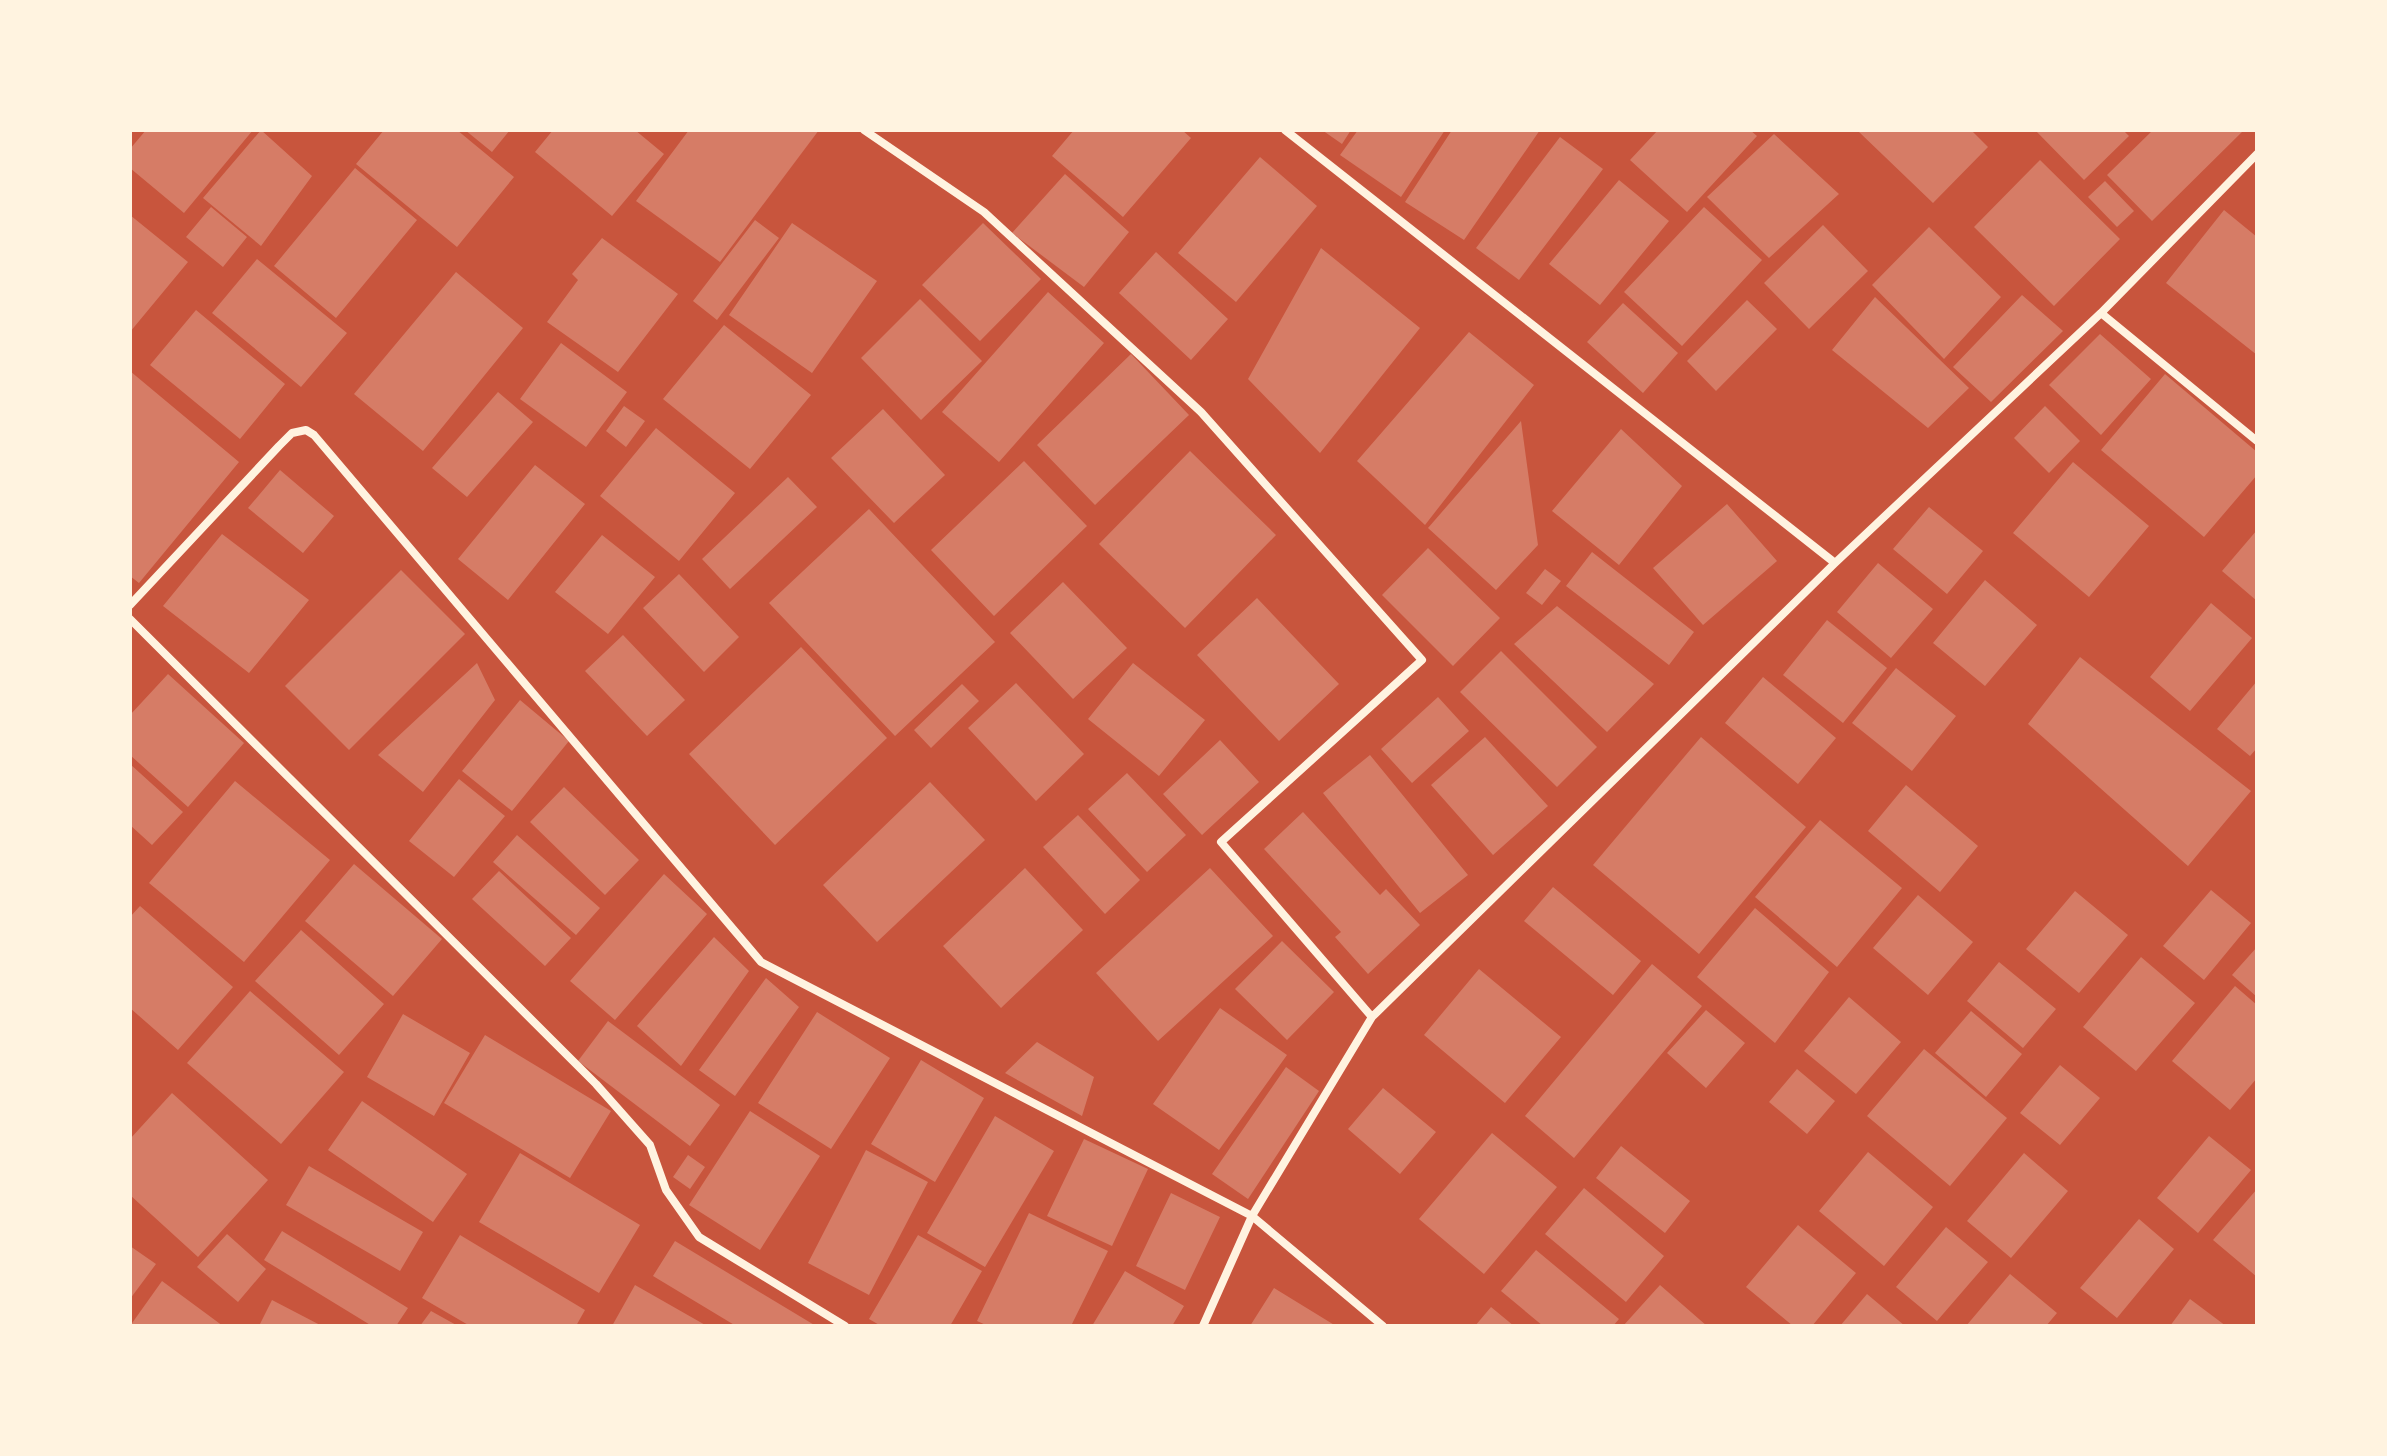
<svg xmlns="http://www.w3.org/2000/svg" width="2387" height="1456" font-family="'Noto Serif',serif">
<style>
.building{fill:#d67c66}
.lines{fill:none;stroke-linecap:round;stroke-linejoin:round}
.minor{stroke:#fff3e0;stroke-width:8}
</style>
<rect width="100%" height="100%" fill="#c8553d"/>
<path class="building" d="M146 130H253L184 213 130 168V149Z
M261 130 312 176 261 246 203 198Z
M384 130H457L514 177 457 247 356 164Z
M465 130H510L492 152Z
M553 130H635L664 154 612 216 535 152Z
M689 130H819L720 262 636 201Z
M1074 130H1182L1191 138 1123 217 1052 156Z
M1322 130H1351L1342 144Z
M1358 130H1445L1401 197 1340 155Z
M1452 130H1540L1464 240 1405 202Z
M1658 130H1750L1757 136 1687 212 1630 160Z
M1861 130H1971L1988 147 1933 203 1859 132Z
M2035 130H2123L2129 136 2084 180Z
M2153 130H2244L2152 221 2107 175Z
M1774 134 1839 194 1769 258 1707 197Z
M1560 137 1603 169 1519 280 1476 248Z
M1260 157 1317 206 1236 302 1178 253Z
M2040 160 2120 239 2054 306 1974 227Z
M355 168 417 220 336 318 274 266Z
M1065 174 1129 232 1084 287 1012 233Z
M1619 180 1669 221 1600 305 1549 264Z
M2105 181 2134 211 2117 227 2088 197Z
M211 207 247 237 223 267 186 237Z
M1704 207 1762 260 1682 346 1624 292Z
M2224 210 2257 237V355L2166 283Z
M130 215 188 262 130 332Z
M755 220 779 238 717 320 693 301Z
M792 223 877 281 812 373 729 315Z
M983 223 1041 279 980 341 922 285Z
M1823 225 1868 271 1809 329 1764 283Z
M1929 227 2001 297 1944 359 1872 285Z
M602 238 678 294 618 372 547 322 578 280 572 274Z
M1321 248 1420 328 1320 453 1248 379Z
M1156 252 1228 319 1191 360 1119 293Z
M257 259 347 333 301 387 212 313Z
M456 272 523 328 423 451 354 394Z
M1048 292 1104 343 999 462 942 412Z
M2022 295 2063 331 1991 402 1953 367Z
M1875 297 1969 388 1928 428 1832 350Z
M920 299 982 361 921 420 861 358Z
M1747 300 1777 329 1716 391 1687 361Z
M1623 303 1678 353 1643 393 1587 342Z
M196 310 285 384 240 439 150 365Z
M724 325 811 395 750 469 663 399Z
M1469 332 1534 385 1425 525 1357 461Z
M2100 334 2151 379 2101 435 2049 385Z
M561 343 627 392 586 447 520 399Z
M1131 354 1189 415 1095 505 1037 445Z
M130 371 239 462 139 583 130 576Z
M2165 374 2257 452V475L2204 537 2101 450Z
M498 392 533 422 467 497 432 468Z
M624 406 645 421 626 447 606 431Z
M2045 406 2080 441 2049 473 2014 438Z
M883 409 945 475 894 523 831 458Z
M1521 421 1538 545 1496 590 1428 528Z
M656 428 735 493 679 561 600 496Z
M1621 429 1682 486 1619 565 1552 511Z
M1190 451 1276 535 1185 628 1099 544Z
M1024 461 1087 526 994 616 931 550Z
M2073 462 2149 526 2089 597 2013 533Z
M535 465 585 504 508 600 458 559Z
M280 470 334 516 303 553 248 508Z
M788 477 817 507 730 589 702 559Z
M1727 504 1777 561 1703 625 1653 568Z
M1929 507 1983 551 1947 594 1893 549Z
M869 509 995 642 895 736 769 603Z
M2257 530V601L2222 571Z
M222 534 309 600 249 673 163 606Z
M602 535 655 577 608 634 555 592Z
M1428 548 1500 618 1453 666 1382 595Z
M1592 552 1694 632 1669 665 1566 586Z
M1878 563 1933 609 1891 658 1837 612Z
M1545 569 1561 581 1542 605 1526 593Z
M401 570 465 634 349 750 285 686Z
M679 574 739 637 704 672 643 608Z
M1985 580 2037 625 1985 686 1933 643Z
M1063 582 1127 648 1073 699 1010 633Z
M1257 598 1339 684 1279 741 1197 655Z
M2211 603 2252 638 2190 711 2150 677Z
M1557 606 1654 684 1607 732 1514 644Z
M1827 620 1887 668 1843 723 1783 675Z
M623 635 685 700 647 736 585 671Z
M801 647 887 738 775 845 689 754Z
M1501 651 1597 747 1557 787 1460 692Z
M2080 657 2251 791 2188 866 2028 724Z
M477 663 495 700 423 792 378 755Z
M1133 663 1205 720 1159 776 1088 719Z
M1896 668 1956 716 1912 771 1852 723Z
M168 674 244 743 188 807 130 755V715Z
M1763 677 1836 738 1798 784 1725 723Z
M2257 681V748L2250 756 2217 729Z
M1016 683 1084 754 1036 801 968 728Z
M962 684 979 701 931 748 914 730Z
M1438 697 1469 731 1412 783 1381 749Z
M520 700 569 741 512 811 462 771Z
M1485 737 1548 806 1493 855 1431 785Z
M1701 737 1806 827 1699 954 1593 865Z
M1220 740 1259 782 1202 835 1163 794Z
M1370 755 1468 875 1420 913 1323 793Z
M130 764 183 812 152 845 130 825Z
M1127 773 1186 835 1147 872 1088 809Z
M459 779 505 816 454 877 409 841Z
M235 781 330 860 244 962 149 883Z
M930 782 985 840 877 942 823 885Z
M1906 785 1978 846 1940 892 1868 831Z
M564 787 639 860 605 895 530 822Z
M1303 812 1380 895 1386 889 1420 925 1368 974 1335 937 1341 932 1264 849Z
M1078 815 1140 880 1105 914 1043 847Z
M1820 820 1902 888 1837 967 1755 897Z
M517 835 600 908 576 935 493 862Z
M354 864 442 939 393 996 305 921Z
M1025 868 1083 930 1001 1008 943 946Z
M1210 868 1273 936 1158 1041 1096 973Z
M499 871 571 938 545 966 472 899Z
M664 874 707 914 615 1020 570 981Z
M1553 887 1641 961 1613 995 1524 921Z
M2211 890 2251 923 2204 980 2163 946Z
M2075 891 2128 935 2079 993 2026 949Z
M1918 895 1973 942 1928 995 1873 948Z
M140 906 233 987 178 1050 130 1008V917Z
M1755 908 1829 972 1775 1043 1697 977Z
M301 930 384 1004 339 1055 255 981Z
M714 937 749 971 681 1066 637 1026Z
M1282 941 1334 992 1287 1040 1235 989Z
M2257 947V997L2232 975Z
M2141 957 2195 1003 2136 1071 2083 1027Z
M1999 962 2056 1009 2023 1048 1967 1001Z
M1652 964 1702 1006 1574 1158 1525 1116Z
M1479 969 1561 1037 1505 1103 1424 1035Z
M766 978 799 1007 735 1096 699 1070Z
M2235 986 2257 1005V1078L2230 1110 2172 1061Z
M250 991 344 1072 281 1144 187 1063Z
M1849 997 1901 1042 1856 1094 1804 1051Z
M1220 1008 1287 1055 1219 1150 1153 1104Z
M1706 1010 1745 1043 1706 1088 1667 1053Z
M1971 1011 2022 1054 1986 1097 1935 1053Z
M817 1012 890 1058 831 1149 758 1103Z
M403 1014 470 1053 434 1116 367 1077Z
M608 1021 720 1105 690 1146 578 1061Z
M485 1035 611 1111 570 1178 444 1103Z
M1037 1042 1094 1077 1082 1116 1005 1073Z
M1924 1049 2007 1118 1950 1186 1867 1116Z
M921 1060 984 1098 935 1182 871 1144Z
M2060 1065 2100 1098 2060 1145 2020 1113Z
M1286 1067 1319 1091 1248 1199 1212 1174Z
M1797 1069 1835 1101 1807 1134 1769 1102Z
M1383 1088 1436 1132 1400 1174 1348 1129Z
M172 1093 268 1180 198 1257 130 1195V1139Z
M362 1101 467 1174 433 1222 328 1150Z
M750 1111 820 1156 760 1250 689 1205Z
M995 1116 1054 1151 985 1267 927 1233Z
M1492 1133 1557 1187 1484 1274 1419 1219Z
M2209 1136 2251 1170 2198 1233 2157 1198Z
M1084 1139 1148 1169 1112 1246 1047 1216Z
M1621 1146 1690 1201 1665 1233 1596 1178Z
M866 1150 928 1182 869 1295 808 1263Z
M1868 1152 1933 1207 1884 1266 1819 1211Z
M520 1153 640 1225 599 1293 479 1222Z
M2024 1153 2068 1191 2011 1258 1967 1221Z
M688 1155 705 1167 690 1189 673 1177Z
M309 1166 423 1232 400 1271 286 1205Z
M1584 1188 1664 1256 1626 1302 1545 1234Z
M2257 1189V1277L2213 1240Z
M1171 1193 1220 1217 1185 1290 1136 1266Z
M1029 1213 1108 1251 1071 1326H988L977 1321Z
M2139 1219 2174 1249 2117 1318 2080 1288Z
M1798 1225 1856 1273 1812 1326H1793L1746 1287Z
M1946 1227 1988 1262 1937 1321 1896 1287Z
M282 1231 408 1308 396 1326H372L264 1260Z
M227 1234 266 1269 238 1302 197 1267Z
M460 1235 585 1310 576 1326H470L422 1298Z
M918 1235 982 1271 950 1326H881L869 1319Z
M675 1241 816 1326H736L653 1276Z
M130 1246 156 1264 130 1299Z
M1536 1250 1619 1319 1613 1326H1543L1501 1291Z
M1125 1271 1184 1306 1172 1326H1092Z
M2010 1274 2057 1313 2046 1326H1966Z
M162 1281 223 1326H130Z
M635 1285 707 1326H612Z
M1660 1285 1707 1326H1623Z
M1274 1288 1336 1326H1250Z
M1867 1294 1905 1326H1840Z
M2190 1299 2226 1326H2170Z
M272 1300 322 1326H259Z
M1491 1307 1514 1326H1475Z
M431 1311 458 1326H420Z"/>
<g class="lines">
<path class="minor" d="M864 130 984 212 1201 412 1422 660 1221 842 1372 1017
M1285 130 1835 563
M2101 313 2257 441
M130 605 279 446 292 433 306 430 314 435 761 962 1252 1216 1383 1326
M130 619 596 1084 650 1145 666 1190 699 1237 845 1326
M1203 1326 1252 1216 1372 1017 1835 563 2101 313 2257 154"/>
</g>
<rect width="2387" height="1456" fill="none" stroke="#fff3e0" stroke-width="264"/>
</svg>
